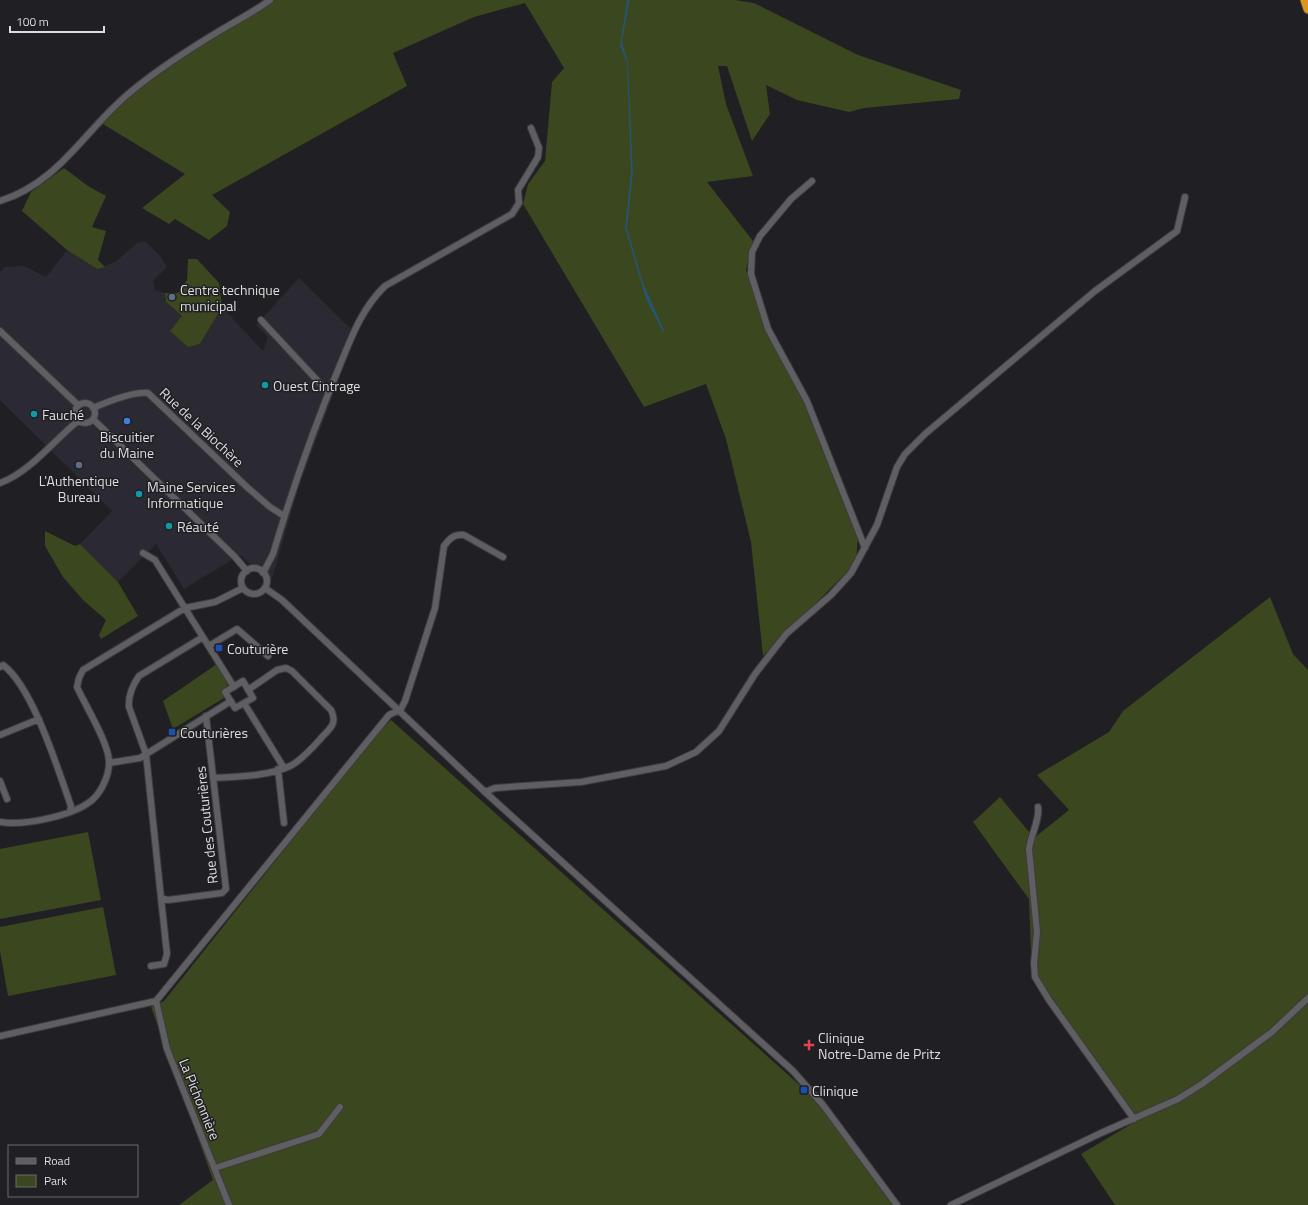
<svg xmlns="http://www.w3.org/2000/svg" width="1308" height="1205" font-family="'Titillium Web',sans-serif">
<style>
.built{fill:#2b2932}
.green{fill:#3b471e}
.water{fill:#27546f}
.lines{fill:none;stroke-linecap:round;stroke-linejoin:round}
.minor-casing{stroke:#3d3c3f;stroke-width:8}
.highway-casing{stroke:#3d3c3f;stroke-width:11}
.minor{stroke:#5f5e62;stroke-width:6}
.highway{stroke:#d9981c;stroke-width:9}
.service-dot{fill:#5c6f8a;stroke:#201f23;stroke-width:1.5}
.culture-dot{fill:#0f9aa8;stroke:#201f23;stroke-width:1.5}
.shop-dot{fill:#3f7fe0;stroke:#201f23;stroke-width:1.5}
.transit-dot{fill:#1a4fb4;stroke:#201f23;stroke-width:1.5}
.health-dot{fill:#e0444e;stroke:#201f23;stroke-width:1.5}
.labels{text-anchor:middle;dominant-baseline:central;stroke-width:3;stroke-linejoin:round;paint-order:stroke}
.poi-label{font-size:14px;fill:#dedde0;stroke:#201f23;text-anchor:start}
.street-label{font-size:14px;fill:#dedde0;stroke:#201f23}
</style>
<rect width="100%" height="100%" fill="#201f23"/>
<path class="built" d="M145 241 160 256 167 267 153 281 155 290 165 293 166 302 182 316 200 344 222 307 263 351 268 337 256 325 299 278 356 334 299 486 271 582 240 555 184 589 156 544 118 582 80 544 112 511 0 400V272L5 267 24 266 46 277 67 250 97 269 115 262 137 243Z"/>
<path class="green" d="M266 0H735L754 3 858 55 961 90 959 99 864 108 849 112 797 100 766 85 770 114 752 141 727 66H718L726 104 753 176 707 182 753 241 746 270 766 327 812 417 858 536 856 563 763 656 751 542 726 439 706 384 644 407 523 204 528 184 545 161 552 82 564 68 525 3 474 17 393 53 407 86 212 195 230 212 227 226 209 240 175 219 169 224 142 208 185 174 98 121 195 46Z
M64 168 88 186 106 196 92 227 106 231 98 260 105 267 97 269 67 250 22 211 31 192Z
M188 259H197L219 283 222 307 200 344 188 347 170 331 182 316 166 302 165 293H178L187 280Z
M45 531 75 546 80 544 118 582 138 616 101 639 99 635 106 620 83 600 63 577 45 546Z
M1270 597 1293 654 1308 670V1205H1115L1081 1154 1133 1123 1032 979 1029 899 973 822 1000 797 1034 838 1069 810 1037 775 1109 732 1123 711Z
M217 664 228 685 221 691 224 698 173 729 163 701Z
M391 720 814 1098 895 1205H179L213 1180 151 1007 164 1001 378 732Z
M88 832 101 900 0 919V849Z
M103 907 116 975 8 996 0 951V927Z"/>
<path class="water" d="M627 0H630L629 3 622 42 628 63 633 173 627 228 643 283 664 330 663 332 646 299 625 228 631 173 627 63 620 46Z"/>
<g class="lines">
<defs>
<path id="minor" d="M812 181 791 199 760 236 752 252 751 274 768 329 807 401 865 548
M0 201C61 182 86 127 133 90 161 67 191 48 221 30 238 20 255 11 270 0
M261 320 328 392
M0 331 78 405
M75 413a10 10 0 1 1 20 0a10 10 0 1 1-20 0Z
M93 408C107 402 133 391 148 393L248 488 270 507 284 516
M93 419 235 557 247 571
M0 483C29 473 54 440 78 421
M143 553 155 560 234 687
M241 581a13 13 0 1 1 26 0a13 13 0 1 1-26 0Z
M263 573 273 554C292 490 314 427 340 365 352 336 362 308 385 286L512 214 519 203 518 190 538 157 539 148 531 128
M265 588 282 600 485 792 793 1071 823 1105 897 1205
M203 637 139 676C132 686 128 695 129 707L146 754 161 898 168 900 222 893 226 889 206 716
M209 646 237 629 268 656
M0 667 3 665C33 687 58 770 71 806L70 811
M243 681 253 698 235 708 225 692Z
M244 703 284 768
M0 735 39 719
M109 763 140 758 231 701
M278 769 284 823
M213 778C236 777 272 776 292 765 304 758 314 746 323 736 332 727 337 722 331 710L292 671 286 668 277 670 248 690
M0 781 7 799
M485 792 495 788 581 782 666 766 696 752 719 731 755 674 786 634 831 595 851 573 877 525 897 467 905 454 925 434 1095 291 1177 231 1185 197
M1038 807C1040 820 1031 834 1029 849L1037 932 1034 963 1035 977 1049 1000 1134 1119
M0 822C24 826 72 816 91 801 101 793 109 776 109 763 110 745 85 705 77 687L79 678 83 670 185 608 215 602 243 588
M151 966 164 964 167 954 161 898
M156 1001 389 715 401 709 405 701 435 608 444 546C450 538 454 534 464 535L503 557
M156 1001 167 1049 229 1205
M0 1036 156 1001
M215 1168 319 1134 340 1107
M951 1205 1101 1133 1178 1099 1202 1084 1272 1032 1308 998"/>
<path id="highway" d="M1305 0 1308 9"/>
</defs>
<use href="#minor" class="minor-casing"/>
<use href="#highway" class="highway-casing"/>
<use href="#minor" class="minor"/>
<use href="#highway" class="highway"/>
</g>
<g class="service-dot">
<circle cx="172" cy="297" r="4"/>
<circle cx="79" cy="465" r="4"/>
</g>
<g class="culture-dot">
<circle cx="265" cy="385" r="4"/>
<circle cx="34" cy="414" r="4"/>
<circle cx="139" cy="494" r="4"/>
<circle cx="169" cy="526" r="4"/>
</g>
<circle class="shop-dot" cx="127" cy="421" r="4"/>
<g class="transit-dot">
<rect x="215" y="644" width="8" height="8" rx="2"/>
<rect x="168" y="728" width="8" height="8" rx="2"/>
<rect x="800" y="1086" width="8" height="8" rx="2"/>
</g>
<path class="health-dot" d="M807 1039h4v4h4v4h-4v4h-4v-4h-4v-4h4z"/>
<g class="labels">
<g class="poi-label">
<text x="180" y="289">Centre technique<tspan x="180" dy="16">municipal</tspan></text>
<text x="273" y="385">Ouest Cintrage</text>
<text x="42" y="414">Fauché</text>
<text x="127" y="436" text-anchor="middle">Biscuitier<tspan x="127" dy="16">du Maine</tspan></text>
<text x="79" y="480" text-anchor="middle">L'Authentique<tspan x="79" dy="16">Bureau</tspan></text>
<text x="147" y="486">Maine Services<tspan x="147" dy="16">Informatique</tspan></text>
<text x="177" y="526">Réauté</text>
<text x="227" y="648">Couturière</text>
<text x="180" y="732">Couturières</text>
<text x="818" y="1037">Clinique<tspan x="818" dy="16">Notre-Dame de Pritz</tspan></text>
<text x="812" y="1090">Clinique</text>
</g>
<g class="street-label">
<text transform="translate(202 427) rotate(43)">Rue de la Biochère</text>
<text transform="translate(206 825) rotate(-96)">Rue des Couturières</text>
<text transform="translate(200 1099) rotate(68)">La Pichonnière</text>
</g>
</g>
<rect x="8" y="1145" width="130" height="52" fill="#201f23" stroke="#6c6b6f"/>
<rect x="16" y="1158" width="20" height="6" fill="#5f5e62" stroke="#6c6b6f"/>
<text x="44" y="1165" font-size="12" fill="#dedde0">Road</text>
<rect x="16" y="1175" width="20" height="12" fill="#3b471e" stroke="#6c6b6f"/>
<text x="44" y="1185" font-size="12" fill="#dedde0">Park</text>
<path d="M10 26v6h94v-6" fill="none" stroke="#dedde0" stroke-width="2"/>
<text x="16" y="26" font-size="12" fill="#dedde0" stroke="#201f23" stroke-width="3" paint-order="stroke">100 m</text>
</svg>
